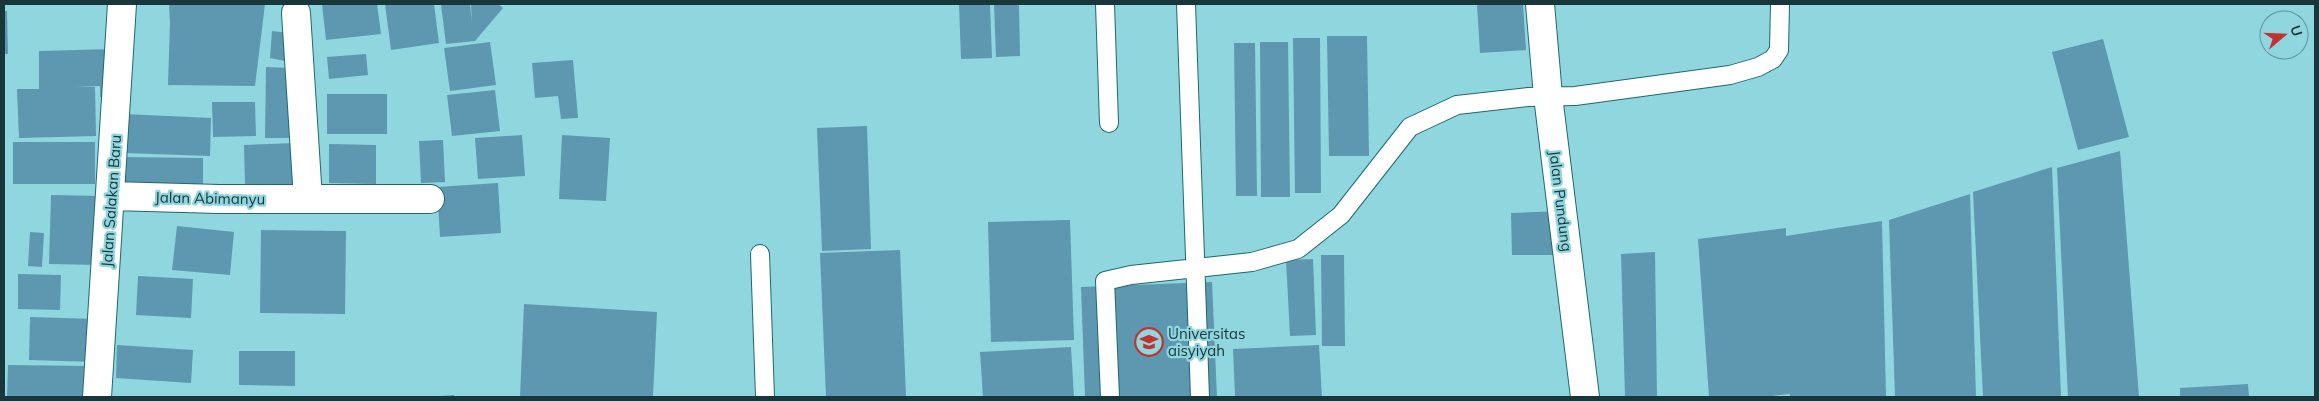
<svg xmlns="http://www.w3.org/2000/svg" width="2319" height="401" font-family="Mulish,sans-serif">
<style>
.building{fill:#5d98b0}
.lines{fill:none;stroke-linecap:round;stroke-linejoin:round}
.lane-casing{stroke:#1f6870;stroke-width:20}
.street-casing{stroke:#1f6870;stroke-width:30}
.lane{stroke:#fff;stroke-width:18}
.street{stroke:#fff;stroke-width:28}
.labels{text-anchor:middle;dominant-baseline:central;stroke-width:4.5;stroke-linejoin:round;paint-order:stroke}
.street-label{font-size:15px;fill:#19363a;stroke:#90d6de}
.poi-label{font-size:15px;fill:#19363a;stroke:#90d6de;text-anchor:start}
</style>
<rect width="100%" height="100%" fill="#90d6de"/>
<path class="building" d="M169 4H265L255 86 168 85 170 22Z
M322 4H377L381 34 326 40Z
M385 4H434L439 43 391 50Z
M470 4 472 23 471 4H498L503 8 475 41 446 44 441 5Z
M959 4H990L992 58 961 59Z
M994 4H1019L1020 56 996 57Z
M1477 4H1523L1526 50 1480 53Z
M4 11H7L8 54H4Z
M272 31 289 33 290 62 270 58Z
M1327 36H1367L1369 156H1329Z
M1293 38H1320L1321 193H1295Z
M2103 39 2129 137 2078 150 2052 52Z
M490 42 496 85 450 91 444 48Z
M1260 42H1288L1290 197H1261Z
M1234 43H1255L1257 196H1236Z
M113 49 112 95 100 97V86L76 87H95L96 136 19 138 17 89H39V51Z
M366 54 368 75 329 79 327 57Z
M573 60 578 118 561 119 558 96 535 98 532 63Z
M266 67 290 68 289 138H265Z
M495 90 500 131 452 136 447 95Z
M327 94H387V134H327Z
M212 102H255L256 136 213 137Z
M125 114 211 118 210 156 124 153Z
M867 126 871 249 822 251 817 128Z
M522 135 525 176 478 179 475 138Z
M562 135 610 138 606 201 559 199Z
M443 140 445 182 421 183 419 141Z
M13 142H95V184H13Z
M296 143 298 186H245L244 145Z
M329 144 376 145V184L329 183Z
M2120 151 2139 397H2068L2057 168Z
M120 157 203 158V195L122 194Z
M2052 167 2061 397H1983L1973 192Z
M498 183 501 233 440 237 437 187Z
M1970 194 1976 397H1895L1889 220Z
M51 195 100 196 99 265 49 264Z
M1562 211 1563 255H1512L1511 213Z
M1070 220 1074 340 991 342 988 222Z
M1882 221 1886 397H1790V394L1763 397H1709L1698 239 1786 228V236Z
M177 226 234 232 230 275 172 270Z
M261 230 346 231 345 314 260 313Z
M30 232 44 233 42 267 28 266Z
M900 250 906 397H826L820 253Z
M1655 252 1657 397H1625L1621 254Z
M1321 255H1344L1345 346H1322Z
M1313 259 1316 335 1290 336 1286 260Z
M18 274 61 275 60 310 18 309Z
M138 276 193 279 191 318 136 315Z
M1212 282 1217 397H1085L1081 287Z
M524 304 657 312 653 397H520Z
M30 317 96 319 95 362 29 360Z
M117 345 193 350 191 383 116 378Z
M1319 345 1322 397H1235L1233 349Z
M1071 347 1074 397H983L980 352Z
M239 351H295V386L239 385Z
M8 365 87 366 86 397H7Z
M2248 384 2249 397H2180V388Z
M454 395V397H440V396Z"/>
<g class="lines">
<defs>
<path id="lane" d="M1105 4 1109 123
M1186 4 1200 397
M760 254 765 397
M1110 397 1105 281 1131 275 1252 262 1298 249 1341 215 1410 127 1457 105 1528 97 1575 96 1730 75 1758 67 1773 59 1779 50 1780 4"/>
<path id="street" d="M1540 4 1548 96 1585 397
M296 13 308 199
M111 196 219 199H430
M97 397 122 4"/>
</defs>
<use href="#lane" class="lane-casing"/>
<use href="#street" class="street-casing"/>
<use href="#lane" class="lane"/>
<use href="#street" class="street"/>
</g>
<defs>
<symbol id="university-ring" viewBox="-11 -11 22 22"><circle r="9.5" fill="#90d6de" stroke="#c13233" stroke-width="1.5"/><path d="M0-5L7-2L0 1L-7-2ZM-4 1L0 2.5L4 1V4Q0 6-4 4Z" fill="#c13233"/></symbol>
</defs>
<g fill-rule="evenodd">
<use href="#university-ring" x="1133" y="326" width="32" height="32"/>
</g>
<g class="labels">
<g class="street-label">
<text transform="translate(210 198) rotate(1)">Jalan Abimanyu</text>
<text transform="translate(111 201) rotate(-86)">Jalan Salakan Baru</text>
<text transform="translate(1561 201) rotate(83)">Jalan Pundung</text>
</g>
<g class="poi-label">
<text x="1168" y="333">Universitas<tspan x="1168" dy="17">aisyiyah</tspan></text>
</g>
</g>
<rect width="2319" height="401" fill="none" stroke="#19363a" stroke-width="10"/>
<g transform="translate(2284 35) rotate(71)"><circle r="24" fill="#90d6de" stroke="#60969c"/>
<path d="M0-4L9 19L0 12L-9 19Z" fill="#c13233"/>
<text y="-8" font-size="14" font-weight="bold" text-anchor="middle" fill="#19363a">U</text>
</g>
</svg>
